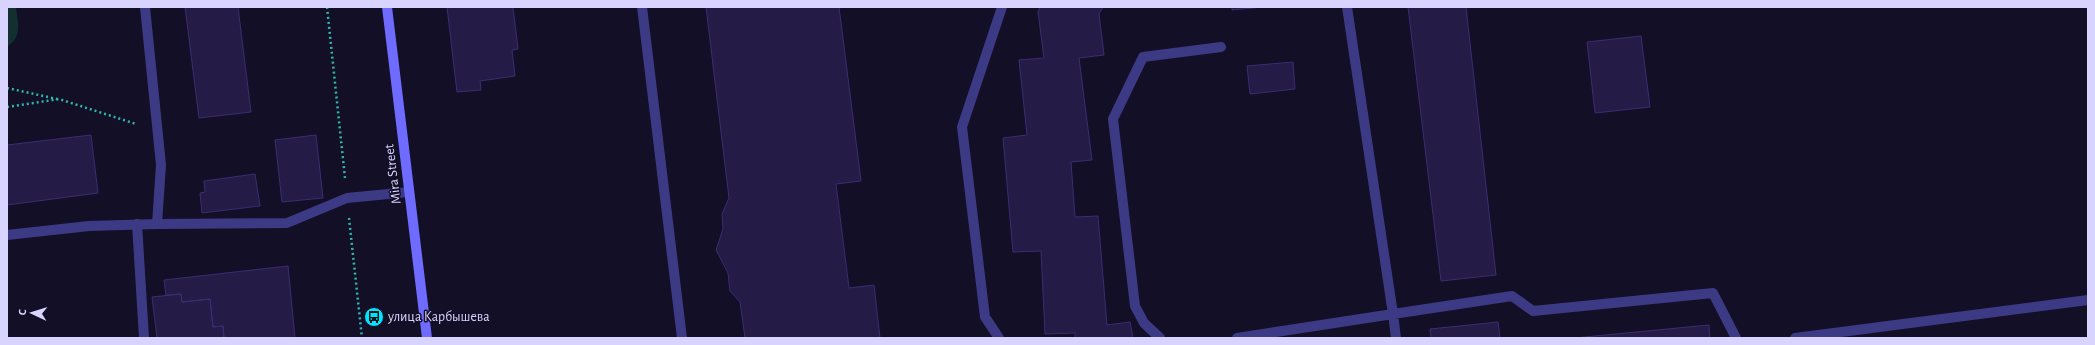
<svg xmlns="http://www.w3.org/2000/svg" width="2095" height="345" font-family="'Alegreya Sans',sans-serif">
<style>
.green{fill:#12302f}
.building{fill:#241b47;stroke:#3b2d73}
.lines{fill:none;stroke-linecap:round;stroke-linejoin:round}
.path{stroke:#2fb8b0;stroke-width:2.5;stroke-dasharray:2 3;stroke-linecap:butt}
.lane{stroke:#3d3a85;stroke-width:10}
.secondary{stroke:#6f6bff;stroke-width:10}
.labels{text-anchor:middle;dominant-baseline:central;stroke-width:3;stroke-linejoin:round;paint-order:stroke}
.street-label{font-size:14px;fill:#d9d4ff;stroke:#130f26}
.poi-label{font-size:14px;fill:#d9d4ff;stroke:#130f26;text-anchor:start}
</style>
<rect width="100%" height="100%" fill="#130f26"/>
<path class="green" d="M7 7H16C18 24 23 36 7 47Z"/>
<path class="building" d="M185 7H238L251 112 199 118Z
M447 7H513L518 49 512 50 515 76 480 81 481 90 457 92Z
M706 7H839L861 181 836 184 849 288 874 285 880 338H745L740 302 730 291 728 273 716 250 723 229 722 214 729 198Z
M1040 7H1103L1099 14 1104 55 1079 58 1092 160 1071 162 1075 217 1098 216 1107 325 1130 322 1133 338H1075V333L1045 334 1041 251 1013 252 1003 138 1027 135 1019 60 1044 58 1038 12Z
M1232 7H1263L1232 10Z
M1408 7H1466L1496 275 1441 281Z
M1641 36 1650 107 1595 113 1587 42Z
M1293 62 1295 89 1250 94 1247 66Z
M91 135 98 193 7 205V145Z
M316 135 323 198 282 202 275 140Z
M255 174 260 206 202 213 200 193 205 192 204 181Z
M288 266 295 338H224L223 326 213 327 210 299 182 302 181 294 166 295 164 280Z
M181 294 182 302 210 299 213 327 223 326 224 338H157L152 297Z
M1498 322 1500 338H1431L1430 329Z
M1709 325 1710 338H1574Z"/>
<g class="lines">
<path class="path" d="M327 7 345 178
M7 88 57 99
M7 107 59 99 136 124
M349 218 362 338"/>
<path class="lane" d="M145 7 161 165 157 224
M642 7 682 338
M1347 7 1393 314 1512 296 1533 311 1713 293 1736 338
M137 224 144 338
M7 235 89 226 157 224 287 223 347 198 409 192
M999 338 985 317 962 127 1002 7
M1160 338 1144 323 1135 306 1113 119 1143 57 1221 47
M1237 338 1393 314 1396 338
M1795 338 2088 300"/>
<path class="secondary" d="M387 7 427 338"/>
</g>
<defs>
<symbol id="bus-disc" viewBox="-11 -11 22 22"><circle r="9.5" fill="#00e5ff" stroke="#130f26"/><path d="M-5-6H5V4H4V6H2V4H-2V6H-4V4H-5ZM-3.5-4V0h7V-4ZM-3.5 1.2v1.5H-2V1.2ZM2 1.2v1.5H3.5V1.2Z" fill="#111"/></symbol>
</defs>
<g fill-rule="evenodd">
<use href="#bus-disc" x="363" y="306" width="22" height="22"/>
</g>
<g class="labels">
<g class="street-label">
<text transform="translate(393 174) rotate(-97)">Mira Street</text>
</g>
<g class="poi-label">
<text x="388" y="317">улица Карбышева</text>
</g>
</g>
<rect width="2095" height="345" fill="none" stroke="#d9d4ff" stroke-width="16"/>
<g transform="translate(32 313) rotate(274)" stroke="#130f26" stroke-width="3" paint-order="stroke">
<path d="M0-3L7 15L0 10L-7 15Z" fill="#d9d4ff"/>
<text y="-6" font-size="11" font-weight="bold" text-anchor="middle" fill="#d9d4ff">С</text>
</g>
</svg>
